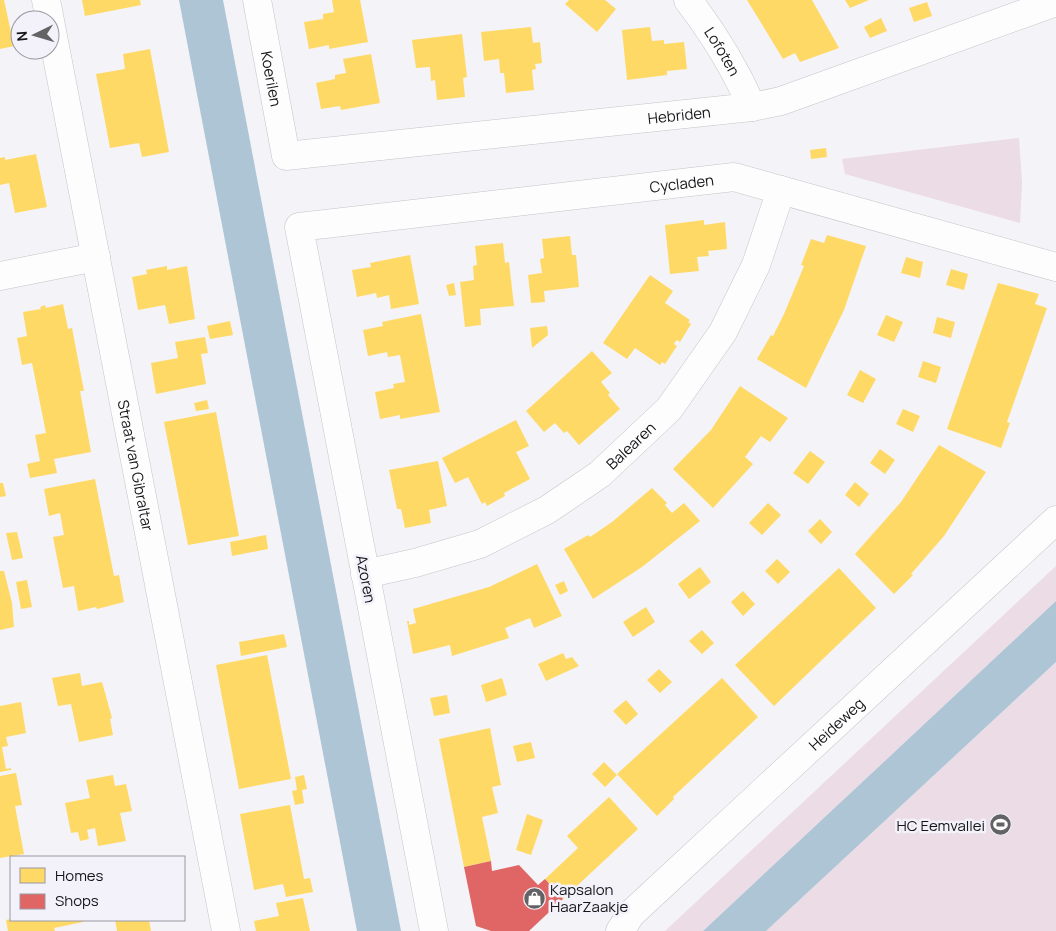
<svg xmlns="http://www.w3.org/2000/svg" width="1056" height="931" font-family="Manrope,sans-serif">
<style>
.green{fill:#ebdce5}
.water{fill:#adc5d5}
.homes{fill:#ffd966}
.shops{fill:#e06666}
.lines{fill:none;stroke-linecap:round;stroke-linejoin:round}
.minor-casing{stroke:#c5c4c8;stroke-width:29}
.tertiary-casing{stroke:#c5c4c8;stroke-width:29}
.minor{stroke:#fdfdfe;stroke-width:28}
.tertiary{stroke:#fdfdfe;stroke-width:28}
.labels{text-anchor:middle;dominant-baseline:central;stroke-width:5;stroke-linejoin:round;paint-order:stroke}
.street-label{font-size:15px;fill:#151518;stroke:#f3f1fa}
.poi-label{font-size:15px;fill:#151518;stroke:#f3f1fa;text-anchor:end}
</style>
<rect width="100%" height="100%" fill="#f4f3f8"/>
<path class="green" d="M1019 138 1022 183 1020 223 845 174 842 159Z
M1056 566V601L703 931H665Z
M1056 662V931H766Z"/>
<path class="water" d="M179 0H223L401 931H357Z
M1056 601V662L766 931H703Z"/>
<path class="homes" d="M0 0H4L14 46 0 49Z
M82 0H140L141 5 85 16Z
M332 0H360L368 42 329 49V45L309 49 304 22 323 19V14L334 12Z
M569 0H605L616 9 597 32 565 4Z
M747 0H812L839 48 800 62 795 53 783 59Z
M845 0H869L850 8Z
M927 2 932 16 914 22 909 8Z
M881 18 887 31 870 38 864 27Z
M531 27 533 43 540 42 542 63 535 64 536 69 532 70 534 90 506 93 504 73H500L499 59 484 61 481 32Z
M650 27 652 41 664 40V44L684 42 687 69 667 71V75L627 80 622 30Z
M462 34 467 77 463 78 465 97 437 100 435 80 431 81 430 67 416 68 412 40Z
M150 49 169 152 142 157 139 143 110 148 96 74 125 69 123 54Z
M371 54 380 103 341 110 340 106 321 109 316 83 335 79V75L346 73 343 59Z
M826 148 827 157 811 159 810 150Z
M36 154 47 207 15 213 9 183 0 185V158L5 157V160Z
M704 220V225L725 222 727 249 708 251 709 256 697 257 699 271 670 274 665 225Z
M827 235 866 246 844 310 806 388 757 359 771 335 773 336 784 314 804 266 801 265 811 239 824 243Z
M570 236 572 255H576L579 287 544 291 545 302 531 303 528 275 542 273 540 259 544 258 542 239Z
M503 243 505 263 509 262 514 306 480 309 481 325 465 327 460 282 474 280 473 266 477 265 475 246Z
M410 255 419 304 391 309 389 295 377 298 376 293 357 297 352 270 371 267 370 263Z
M906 257 923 262 920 278 901 273Z
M167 266V270L187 266 195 319 169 324 165 305 138 310 132 277 147 274 146 270Z
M951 269 968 274 964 290 946 285Z
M650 275 673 291 665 303 690 320 688 322 691 324 680 342 677 340 675 342 674 344 677 346 665 364 662 362 660 365 635 348 627 359 603 343Z
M454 283 456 295 449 296 446 285Z
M998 283 1039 294 1035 304 1047 308 1007 422 1010 423 1001 448 947 429Z
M63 304 68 329 72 328 84 391H80L91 452 54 459 57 473 30 478 27 464 40 461 35 435 46 433 32 363 22 365 17 338 27 336 23 312 41 309 40 307 45 305 46 308Z
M421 314 440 412 400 419V415L380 419 375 392 394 388 393 384 405 382 400 355 388 357 387 352 368 356 363 330 383 326 382 322Z
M886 315 903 322 894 342 877 335Z
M937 317 955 322 951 338 933 333Z
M230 321 233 335 210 339 207 326Z
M547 326 548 335 532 348 530 328Z
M205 337 208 353 201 354 206 384 156 394 151 363 178 358 175 342Z
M592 351 612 373 601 382 610 393 608 395 620 409 579 445 567 431 564 433 555 423 544 432 526 411Z
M923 361 941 367 936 383 918 377Z
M860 370 876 379 863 403 847 395Z
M740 386 788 418 770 442 761 436 745 457 753 464 713 508 673 469 711 430Z
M207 400 209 409 196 411 194 403Z
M903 409 920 416 913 432 896 424Z
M216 412 239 536 188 545 164 422Z
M516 420 529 446 516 452 530 479 504 493 505 496 487 506 485 502 482 504 468 477 455 483 442 458Z
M939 445 986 472 944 536 911 574 913 575 894 594 855 554 901 502Z
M880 449 895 460 885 474 870 463Z
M810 451 825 462 808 484 793 473Z
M438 461 447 506 429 510 431 523 405 528 401 509H397L389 470Z
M95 479 114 576 119 575 124 602 97 609 96 607 78 611 74 586 63 588 58 563 53 537 64 535 60 513 49 516 44 489Z
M855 482 869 494 859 507 845 495Z
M0 483H3L6 496 0 497Z
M652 488 667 503 665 505 672 513 684 503 700 521 642 567 593 599 564 549 588 535 590 537 612 522Z
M768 503 781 515 762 535 749 523Z
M820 519 832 532 821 544 808 531Z
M17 532 23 558 12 560 6 533Z
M266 535 268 549 232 556 230 542Z
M777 559 790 572 778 584 765 571Z
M537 564 562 616 534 628 530 618 505 628 509 638 452 656 450 645 413 654 407 621H409V625L416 623 413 609 489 587Z
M700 567 711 582 689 599 678 584Z
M839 568 876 608 774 706 735 665Z
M0 571H4L12 603 14 627 0 630Z
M27 580 32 607 21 609 16 582Z
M564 581 568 591 560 595 555 585Z
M743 591 755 604 743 616 731 602Z
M646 607 655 622 633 637 623 622Z
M702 630 714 643 702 654 689 641Z
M284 634 287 647 241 656 239 642Z
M563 653 566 659 572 657 579 666 546 681 538 664Z
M267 655 291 779 239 789 216 665Z
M659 669 672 682 660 693 647 680Z
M80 673 82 686 102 682 112 718 110 719 113 735 79 742 71 704 58 706 52 678Z
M502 678 507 695 486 702 481 685Z
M722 678 758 717 673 797 674 799 657 816 617 774Z
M447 695 450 713 434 716 430 698Z
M626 700 638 714 626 725 613 711Z
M21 702 26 733 6 737 8 746 2 747 6 769 11 768V770L0 772V706Z
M490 728 501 785 492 787 498 813 482 817 491 861 464 867 439 739Z
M531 742 535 758 517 762 513 746Z
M604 762 617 775 605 787 592 774Z
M16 773 22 805 15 806 24 854 0 858V776Z
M113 775 115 786 126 784 132 811 120 813 126 841 98 846 95 828 87 830 89 839 80 841 78 832 71 833 65 803 90 798 86 780Z
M304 775 307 789 302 790 304 803 295 805 292 791 297 790 295 777Z
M609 797 638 829 563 899 545 879 578 848 567 836Z
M290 805 304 879 310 878 313 892 286 897 283 884 254 890 240 814Z
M527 814 543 820 531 855 516 850Z
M303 898 310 931H256L254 921 279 916 276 903Z
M11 919 83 920V922L54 928 55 931H8L6 920Z
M115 920H149L151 931H117Z"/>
<path class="shops" d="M491 861 492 871 519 865 538 885 545 879 563 899 529 931H491L476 926 464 867Z"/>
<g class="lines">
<defs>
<g id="minor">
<path id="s1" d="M46 0 226 931"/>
<path id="s2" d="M257 0 286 156 752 107 781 101 1056 2"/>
<path id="s3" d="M688 0C714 34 735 68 752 107"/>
<path d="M0 276 96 257"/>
<path id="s4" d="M365 574 415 563 480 544 547 510 600 474 669 409 723 332 756 265 781 190"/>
<path id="s5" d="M434 931 299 227 734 177 1056 267"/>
</g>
<g id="tertiary">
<path id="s6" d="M620 931 631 914 1056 520"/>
</g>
</defs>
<use href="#minor" class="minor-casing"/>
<use href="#tertiary" class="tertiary-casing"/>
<use href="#minor" class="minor"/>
<use href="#tertiary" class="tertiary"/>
</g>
<defs>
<symbol id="stadium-disc" viewBox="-11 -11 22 22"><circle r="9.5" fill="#636366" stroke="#f3f1fa"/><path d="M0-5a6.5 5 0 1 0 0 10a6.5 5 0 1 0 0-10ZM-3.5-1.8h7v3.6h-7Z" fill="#fff"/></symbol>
<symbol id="shop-disc" viewBox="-11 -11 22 22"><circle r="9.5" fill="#636366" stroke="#f3f1fa"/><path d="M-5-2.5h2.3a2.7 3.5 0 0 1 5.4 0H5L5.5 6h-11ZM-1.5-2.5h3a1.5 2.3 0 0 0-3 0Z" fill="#fff"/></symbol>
</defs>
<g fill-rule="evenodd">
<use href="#stadium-disc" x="988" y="812" width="25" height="25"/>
<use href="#shop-disc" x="522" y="886" width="25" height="25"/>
</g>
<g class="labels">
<g class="street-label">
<text stroke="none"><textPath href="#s3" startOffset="62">Lofoten</textPath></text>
<text stroke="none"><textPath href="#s2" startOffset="80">Koerilen</textPath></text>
<text stroke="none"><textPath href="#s2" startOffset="554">Hebriden</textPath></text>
<text stroke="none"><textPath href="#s5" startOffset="1102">Cycladen</textPath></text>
<text stroke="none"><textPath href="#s4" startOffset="300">Balearen</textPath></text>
<text stroke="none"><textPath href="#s1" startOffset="474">Straat van Gibraltar</textPath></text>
<text transform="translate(366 579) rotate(79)">Azoren</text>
<text stroke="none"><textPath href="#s6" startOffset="300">Heideweg</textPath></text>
</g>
<g class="poi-label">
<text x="985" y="825">HC Eemvallei</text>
<text x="550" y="889" text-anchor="start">Kapsalon<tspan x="550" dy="17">HaarZaakje</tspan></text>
</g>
</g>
<rect x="10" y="856" width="175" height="65" fill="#f3f1fa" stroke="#9a99a0"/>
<rect x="20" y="868" width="25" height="15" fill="#ffd966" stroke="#9a99a0"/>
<text x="55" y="881" font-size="15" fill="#151518">Homes</text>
<rect x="20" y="894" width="25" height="15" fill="#e06666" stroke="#9a99a0"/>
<text x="55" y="906" font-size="15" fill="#151518">Shops</text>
<g transform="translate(35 35) rotate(265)"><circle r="24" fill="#f3f1fa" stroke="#9a99a0"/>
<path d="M0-4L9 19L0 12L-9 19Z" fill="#636366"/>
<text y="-8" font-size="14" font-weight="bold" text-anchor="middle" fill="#151518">N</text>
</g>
</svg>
